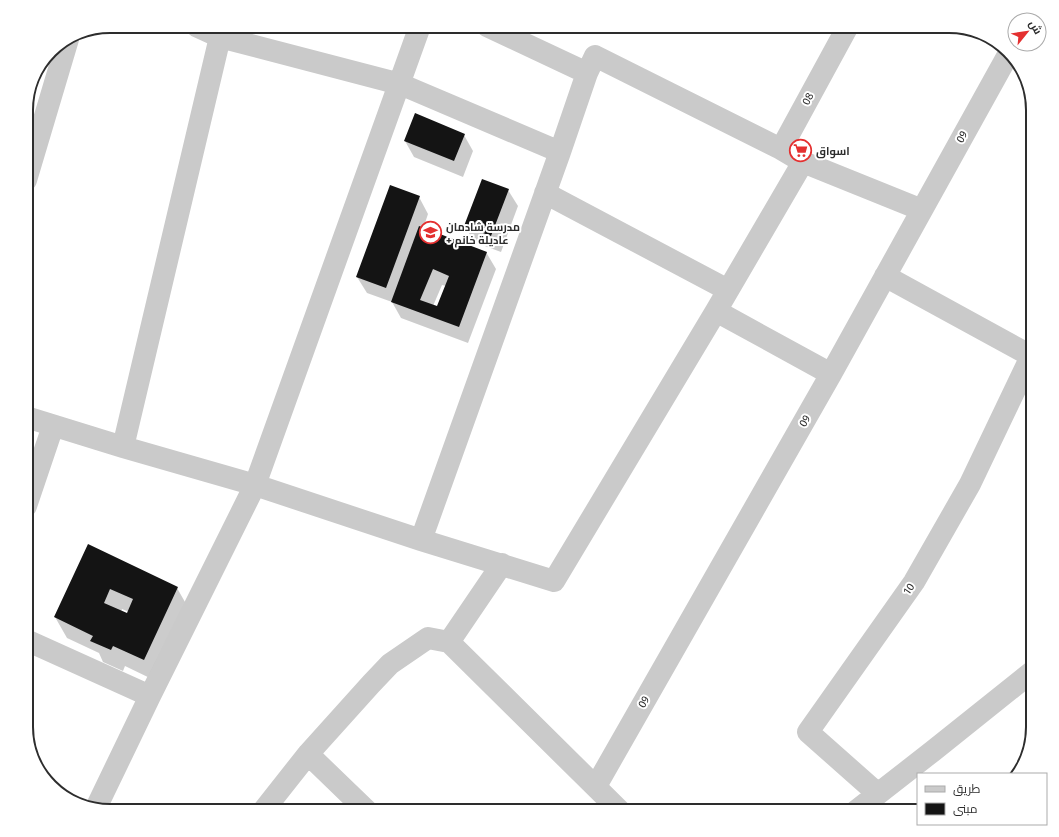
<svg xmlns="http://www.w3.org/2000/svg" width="1059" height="837" font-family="'Fira Sans',Cairo,sans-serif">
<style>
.shadow{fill:#0003;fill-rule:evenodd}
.building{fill:#141414;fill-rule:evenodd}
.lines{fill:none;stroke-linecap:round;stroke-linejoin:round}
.minor{stroke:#cacaca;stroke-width:22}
.labels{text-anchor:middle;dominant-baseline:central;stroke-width:4;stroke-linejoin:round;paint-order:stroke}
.street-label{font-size:11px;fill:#2d2d2d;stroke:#fff}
.poi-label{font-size:11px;font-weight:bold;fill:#2d2d2d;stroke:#fff;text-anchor:start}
.rim{fill:none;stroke:#2d2d2d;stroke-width:2}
</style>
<rect width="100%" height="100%" fill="#fff"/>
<path class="shadow" d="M464 135 473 151 463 177 414 157 405 141Z
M508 190 518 206 501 252 474 242 465 226Z
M419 197 428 214 423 229 486 252 496 269 468 343 401 318 392 302 367 293 357 277ZM442 285 446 286 437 308 433 306Z
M88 546 177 588 189 609 156 681 125 666 123 671 103 662 99 653 67 638 55 617ZM122 609 129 612 127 615 121 612Z"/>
<path class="building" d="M415 113 465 134 454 161 404 141Z
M482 179 509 189 491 236 464 226Z
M390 185 420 196 386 288 356 277Z
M419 226 487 252 459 327 391 302ZM433 269 449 276 437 306 420 300Z
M88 544 178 587 144 660 113 646 111 650 90 641 93 636 54 617ZM110 589 133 599 127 613 104 603Z"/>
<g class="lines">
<path class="minor" d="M196 26 220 37 400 84 560 152
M487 26 587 73
M848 26 781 149 803 162 922 210
M26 180 68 39
M545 193 728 290
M885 276 1033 357
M716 311 831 374
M26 417 123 447 255 485 421 540 554 581 716 311 803 162
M123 447 220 37
M26 506 53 426
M421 540 560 152 587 73 595 56 781 149
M26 640 150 696
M449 642 502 564
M308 754 367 811
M596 786 831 374 1009 53
M878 794 808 732 914 582 970 484 1033 352
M96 808 150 696 255 485 420 26
M263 811 308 754 371 684 390 664 428 638 449 642 620 811
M856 811 933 751 1033 671"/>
</g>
<defs>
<symbol id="supermarket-ring" viewBox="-11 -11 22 22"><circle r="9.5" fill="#fff" stroke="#e43030" stroke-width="1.5"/><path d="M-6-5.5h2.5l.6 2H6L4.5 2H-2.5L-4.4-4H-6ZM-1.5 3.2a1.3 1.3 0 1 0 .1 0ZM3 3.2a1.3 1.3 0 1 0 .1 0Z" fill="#e43030"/></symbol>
<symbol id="school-ring" viewBox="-11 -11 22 22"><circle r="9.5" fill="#fff" stroke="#e43030" stroke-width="1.5"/><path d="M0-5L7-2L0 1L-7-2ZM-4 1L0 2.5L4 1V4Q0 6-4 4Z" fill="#e43030"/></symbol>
</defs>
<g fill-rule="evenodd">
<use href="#supermarket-ring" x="788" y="138" width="25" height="25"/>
<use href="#school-ring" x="418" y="220" width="25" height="25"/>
</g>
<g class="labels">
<g class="street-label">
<text transform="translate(808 99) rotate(-62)">08</text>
<text transform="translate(962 137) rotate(-61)">09</text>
<text transform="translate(805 421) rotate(-60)">09</text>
<text transform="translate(909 589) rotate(-55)">10</text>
<text transform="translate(644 702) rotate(-60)">09</text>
</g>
<g class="poi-label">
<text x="816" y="151">اسواق</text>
<text x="446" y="227">مدرسة شادمان<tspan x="446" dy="13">+ عاديلة خانم</tspan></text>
</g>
</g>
<path d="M0 0H1059V837H0ZM110 33H949A77 77 0 0 1 1026 110V727A77 77 0 0 1 949 804H110A77 77 0 0 1 33 727V110A77 77 0 0 1 110 33Z" fill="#fff" fill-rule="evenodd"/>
<path class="rim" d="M110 33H949A77 77 0 0 1 1026 110V727A77 77 0 0 1 949 804H110A77 77 0 0 1 33 727V110A77 77 0 0 1 110 33Z"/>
<rect x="917" y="773" width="130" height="52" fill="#ffffff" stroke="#ababab"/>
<rect x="925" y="786" width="20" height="6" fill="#cacaca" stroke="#ababab"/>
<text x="953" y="793" font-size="12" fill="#2d2d2d">طريق</text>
<rect x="925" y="803" width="20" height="12" fill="#141414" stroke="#ababab"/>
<text x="953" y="813" font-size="12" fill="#2d2d2d">مبنى</text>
<g transform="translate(1027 32) rotate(60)"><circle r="19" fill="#ffffff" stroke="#ababab"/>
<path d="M0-3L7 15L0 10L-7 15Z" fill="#e43030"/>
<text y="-6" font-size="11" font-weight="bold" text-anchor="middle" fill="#2d2d2d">ش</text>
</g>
</svg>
